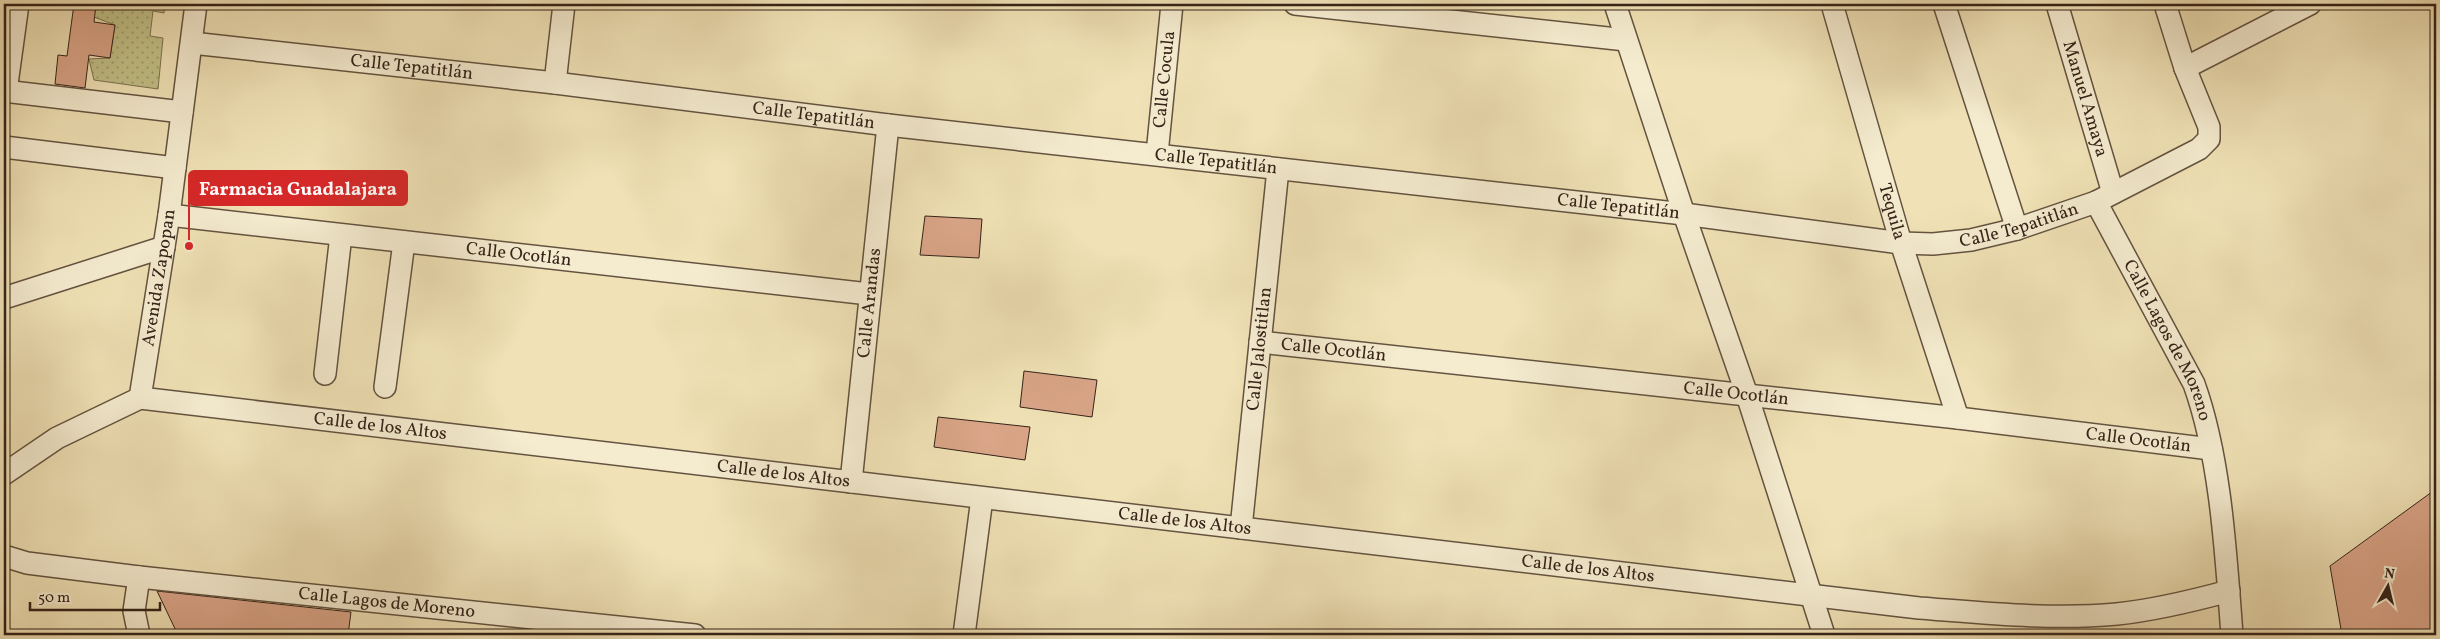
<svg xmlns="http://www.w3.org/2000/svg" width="2440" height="639" font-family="Vollkorn,serif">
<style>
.green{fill:url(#green-dots);stroke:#7c7250}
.building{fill:#daa588;stroke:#352319}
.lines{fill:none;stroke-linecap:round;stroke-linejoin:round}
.minor-casing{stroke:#645340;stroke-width:24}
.minor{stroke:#f5ecd0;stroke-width:21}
.labels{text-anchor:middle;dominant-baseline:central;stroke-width:4;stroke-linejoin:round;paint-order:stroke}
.street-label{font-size:18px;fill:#352319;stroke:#f5ecd0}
.leader{fill:none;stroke:#d62828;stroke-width:2}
.callout-dot{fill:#d62828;stroke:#f5ecd0;stroke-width:2}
.callout{fill:#d62828;stroke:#d62828;stroke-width:2}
.callout-label{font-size:19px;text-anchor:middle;font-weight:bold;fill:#fff}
</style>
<defs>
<pattern id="green-dots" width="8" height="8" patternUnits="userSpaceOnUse" patternTransform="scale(1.25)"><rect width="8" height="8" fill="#c2c188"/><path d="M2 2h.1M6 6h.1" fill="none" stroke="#9e9c6e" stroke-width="1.8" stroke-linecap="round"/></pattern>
</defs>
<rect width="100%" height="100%" fill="#f0e2b6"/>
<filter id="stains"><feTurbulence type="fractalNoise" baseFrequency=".004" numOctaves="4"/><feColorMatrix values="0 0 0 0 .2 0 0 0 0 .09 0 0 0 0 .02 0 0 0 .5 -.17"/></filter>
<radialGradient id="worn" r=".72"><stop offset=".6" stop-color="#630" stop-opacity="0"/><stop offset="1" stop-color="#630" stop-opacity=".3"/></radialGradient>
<path class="green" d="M96 4H165L164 13 153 11 150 36 163 38 158 89 94 80 89 59 110 58 115 25 94 17Z"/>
<path class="building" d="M74 4H96L94 22 115 25 110 58 89 55 85 88 55 84 58 55 67 56Z
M925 216 982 219 979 258 920 255Z
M1024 371 1097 380 1092 417 1020 407Z
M938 417 1030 427 1025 460 934 447Z
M2436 489V635H2342L2330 566Z
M157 591 351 612 348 635H178Z"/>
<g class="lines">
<defs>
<g id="minor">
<path d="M1295 4 1626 40"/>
<path d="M1615 4 1684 214 1747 395 1824 635"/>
<path id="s1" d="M1832 4 1901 243 1958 418"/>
<path d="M1944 4 2017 229"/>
<path id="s2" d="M2057 4 2113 193"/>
<path id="s3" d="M192 43 555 83 888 125 1684 214 1901 243 1933 244 1971 240 2017 229 2096 202 2199 149 2209 139V127L2185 68 2165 4"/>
<path d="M2185 68 2310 4"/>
<path d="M555 83 564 4"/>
<path d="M4 91 182 112"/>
<path d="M6 91 18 4"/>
<path d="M4 147 175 168"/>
<path id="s4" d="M1157 154 1172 4"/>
<path id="s5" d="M2096 202 2194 384C2221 459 2226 556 2232 635"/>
<path id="s6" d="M169 215 869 294"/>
<path d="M4 298 164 247"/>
<path id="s7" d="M1260 342 1958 418 2211 449"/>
<path d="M325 374 341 235"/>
<path d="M385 387 404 242"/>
<path id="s8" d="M140 398 1919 608C1985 613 2052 620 2117 614 2156 610 2192 601 2229 591"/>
<path id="s9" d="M4 474 57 438 140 398 169 215 196 4"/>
<path id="s10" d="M851 482 888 125"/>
<path id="s11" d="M1241 528 1278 169"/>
<path id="s12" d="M4 556 27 563 139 577 695 635"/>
<path d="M139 577 134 611 139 635"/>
<path d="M964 635 982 498"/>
</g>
</defs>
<use href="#minor" class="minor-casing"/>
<use href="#minor" class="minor"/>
</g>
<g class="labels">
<g class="street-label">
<text stroke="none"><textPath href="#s3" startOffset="221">Calle Tepatitlán</textPath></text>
<text stroke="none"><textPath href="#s4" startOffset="75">Calle Cocula</textPath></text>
<text stroke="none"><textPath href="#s2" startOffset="99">Manuel Amaya</textPath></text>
<text stroke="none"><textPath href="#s3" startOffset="626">Calle Tepatitlán</textPath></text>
<text stroke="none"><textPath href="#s3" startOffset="1031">Calle Tepatitlán</textPath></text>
<text stroke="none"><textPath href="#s3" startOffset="1436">Calle Tepatitlán</textPath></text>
<text stroke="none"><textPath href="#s1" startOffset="216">Tequila</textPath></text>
<text stroke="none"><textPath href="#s3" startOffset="1841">Calle Tepatitlán</textPath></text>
<text stroke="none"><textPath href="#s6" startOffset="352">Calle Ocotlán</textPath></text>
<text stroke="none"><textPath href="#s9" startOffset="278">Avenida Zapopan</textPath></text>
<text stroke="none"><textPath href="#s10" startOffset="180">Calle Arandas</textPath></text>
<text stroke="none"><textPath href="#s5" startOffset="156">Calle Lagos de Moreno</textPath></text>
<text stroke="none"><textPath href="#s11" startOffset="180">Calle Jalostitlan</textPath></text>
<text stroke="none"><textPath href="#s7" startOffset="74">Calle Ocotlán</textPath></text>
<text stroke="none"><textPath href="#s7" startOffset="479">Calle Ocotlán</textPath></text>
<text stroke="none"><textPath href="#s8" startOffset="242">Calle de los Altos</textPath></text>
<text stroke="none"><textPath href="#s7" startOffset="884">Calle Ocotlán</textPath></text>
<text stroke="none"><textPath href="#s8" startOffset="648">Calle de los Altos</textPath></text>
<text stroke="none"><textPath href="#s8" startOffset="1052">Calle de los Altos</textPath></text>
<text stroke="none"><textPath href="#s8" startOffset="1458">Calle de los Altos</textPath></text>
<text stroke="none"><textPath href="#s12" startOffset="386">Calle Lagos de Moreno</textPath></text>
</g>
</g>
<path class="leader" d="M189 246L189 188"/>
<circle class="callout-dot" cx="189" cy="246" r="5"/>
<rect class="callout" x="189" y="171" width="218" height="34" rx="5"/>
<g class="callout-label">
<text x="298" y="195">Farmacia Guadalajara</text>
</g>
<rect width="2440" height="639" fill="none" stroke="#f0e2b6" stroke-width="20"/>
<rect x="5" y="5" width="2430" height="629" fill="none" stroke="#352319" stroke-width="2.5"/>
<rect x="10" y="10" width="2420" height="619" fill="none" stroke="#352319"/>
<g transform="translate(2388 586) rotate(8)" stroke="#f5ecd0" stroke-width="4" paint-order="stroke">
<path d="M0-4L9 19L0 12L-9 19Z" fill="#352319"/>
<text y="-8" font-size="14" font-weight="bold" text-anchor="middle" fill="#352319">N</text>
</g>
<path d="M30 602v8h130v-8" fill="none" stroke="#352319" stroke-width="2.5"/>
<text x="38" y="602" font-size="15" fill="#352319" stroke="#f5ecd0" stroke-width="4" paint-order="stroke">50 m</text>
<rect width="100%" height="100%" filter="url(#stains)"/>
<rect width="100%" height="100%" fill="url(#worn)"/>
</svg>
